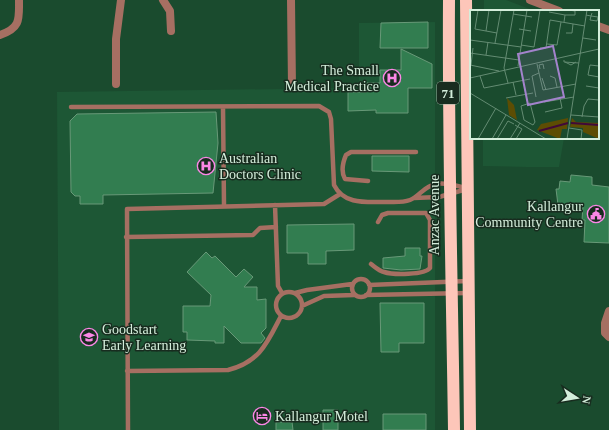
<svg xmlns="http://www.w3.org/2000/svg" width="609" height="430" font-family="'Times New Roman',serif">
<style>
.built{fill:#1d5735}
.building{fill:#327d50;stroke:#689978}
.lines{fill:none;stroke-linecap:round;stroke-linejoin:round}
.lane{stroke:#a66f62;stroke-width:4.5}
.street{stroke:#a66f62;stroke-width:8}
.highway{stroke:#fdc6b9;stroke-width:12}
.labels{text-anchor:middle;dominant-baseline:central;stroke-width:3;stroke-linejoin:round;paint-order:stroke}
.shield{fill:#182c1f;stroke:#9cb4a3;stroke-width:1}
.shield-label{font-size:13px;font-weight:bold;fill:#d4eedb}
.poi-label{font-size:14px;fill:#d4eedb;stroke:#182c1f;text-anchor:start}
.street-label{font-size:14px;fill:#d4eedb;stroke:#182c1f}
.inset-river{fill:none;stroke:#410939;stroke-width:2}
.inset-road{fill:none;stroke:#648c73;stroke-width:1}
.view{fill:#a383cc;fill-opacity:0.15;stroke:#a383cc;stroke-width:2}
.inset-edge{fill:none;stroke:#d4eedb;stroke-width:2}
</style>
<rect width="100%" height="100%" fill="#1a4b2e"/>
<path class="built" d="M484 0H506L535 11H484Z
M435 22V430H59L57 92 359 88V23Z
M483 138H564L559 167H527L483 166Z"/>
<path class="building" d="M428 22V48H380L381 23Z
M401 49 432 64V88H408V113H376V110L348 111V92H367V83H380V70H401Z
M216 112 218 143 213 193 103 195V204H80V196H75L71 192 70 121 77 114Z
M372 156H409V172L372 171Z
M571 175 592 177V185L609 187V243L584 242 585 220H582L583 206 558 205 556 189H559L560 181 570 182Z
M354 224V250L326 251V264H308V253H287V225Z
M405 248H420V256H422L420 269 401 270 383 268V258L405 256Z
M206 252 212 258 215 256 236 277 244 269 253 277 244 287H257V300L266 299V328L261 333 265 338 261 343H241L224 326V343H215V341L187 340V332H183V306H210L211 295 187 272Z
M380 303H424V343H399V352H381Z
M323 410H338V430H323Z
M383 414H426V430H383Z
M276 422H292L293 430H276Z"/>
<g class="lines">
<path class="lane" d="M71 107 319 106 329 112 331 119 334 185C344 205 366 202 386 202 394 202 402 203 410 200 420 196 424 186 436 184 445 182 457 186 466 188
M223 107 224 206
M368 181 345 179C341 172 343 162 346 155L351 152H416
M414 198 439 197 467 189
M275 205 278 286 282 293
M126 237 253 235 260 228 276 227
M371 264C375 267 379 271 384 272 393 275 425 275 430 268V220L426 213H388L382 215 378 222
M352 288a9 9 0 1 1 18 0a9 9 0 1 1-18 0Z
M369 285 468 281
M276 305a13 13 0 1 1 26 0a13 13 0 1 1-26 0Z
M295 293 307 290 352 284
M366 295 468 293
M302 306 324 296 354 295
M127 371 228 370C260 362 267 343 281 316
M128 430 127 209 324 204 340 194"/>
<path class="street" d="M163 0 170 11 171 31
M291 0 292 87
M530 0 559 11
M598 26 609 30
M0 35C21 28 19 19 19 0
M116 84V39L121 0
M609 311 605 323V333L609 337"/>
<path class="highway" d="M449 0C448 143 452 287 454 430
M466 0 470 430"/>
</g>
<defs>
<symbol id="hospital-ring" viewBox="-11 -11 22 22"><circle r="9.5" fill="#182c1f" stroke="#fb87e6" stroke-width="1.5"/><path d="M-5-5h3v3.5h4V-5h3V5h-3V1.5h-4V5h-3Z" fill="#fb87e6"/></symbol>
<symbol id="civic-ring" viewBox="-11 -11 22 22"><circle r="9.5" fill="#182c1f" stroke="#fb87e6" stroke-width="1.5"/><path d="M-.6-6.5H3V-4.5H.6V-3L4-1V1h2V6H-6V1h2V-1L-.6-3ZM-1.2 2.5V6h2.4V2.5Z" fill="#fb87e6"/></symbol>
<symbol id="school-ring" viewBox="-11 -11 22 22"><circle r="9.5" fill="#182c1f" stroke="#fb87e6" stroke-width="1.5"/><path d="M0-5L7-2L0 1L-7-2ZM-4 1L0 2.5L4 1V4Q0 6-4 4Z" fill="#fb87e6"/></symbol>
<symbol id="hotel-ring" viewBox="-11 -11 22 22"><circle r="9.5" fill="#182c1f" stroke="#fb87e6" stroke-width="1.5"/><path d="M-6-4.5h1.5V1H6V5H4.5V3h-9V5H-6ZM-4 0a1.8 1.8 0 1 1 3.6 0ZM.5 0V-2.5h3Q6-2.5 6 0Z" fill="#fb87e6"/></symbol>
</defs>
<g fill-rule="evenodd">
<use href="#hospital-ring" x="382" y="68" width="20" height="20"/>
<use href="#hospital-ring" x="196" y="156" width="20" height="20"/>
<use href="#civic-ring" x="586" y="204" width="20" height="20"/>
<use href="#school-ring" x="79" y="327" width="20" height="20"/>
<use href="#hotel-ring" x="252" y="406" width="20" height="20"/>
</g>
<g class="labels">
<rect class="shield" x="437" y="82" width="22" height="22" rx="3"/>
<g class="shield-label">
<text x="448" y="93">71</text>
</g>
<g class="poi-label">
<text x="379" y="70" text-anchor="end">The Small<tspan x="379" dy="16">Medical Practice</tspan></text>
<text x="219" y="158">Australian<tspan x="219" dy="16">Doctors Clinic</tspan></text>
<text x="583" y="206" text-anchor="end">Kallangur<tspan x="583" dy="16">Community Centre</tspan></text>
<text x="102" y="329">Goodstart<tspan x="102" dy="16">Early Learning</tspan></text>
<text x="275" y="416">Kallangur Motel</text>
</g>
<g class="street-label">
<text transform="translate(434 215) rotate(-90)">Anzac Avenue</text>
</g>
</g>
<g transform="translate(470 10)">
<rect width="129" height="129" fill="#1a4b2e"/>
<path d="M37 88 44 95 47 110 39 105ZM98 108 97 119H92L90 129 67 120 71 114ZM102 108 106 112 129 113V129L113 122V118L100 117Z" fill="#5d4d03"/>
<path class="inset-river" d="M101 113 129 115M69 121 98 113"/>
<path class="inset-road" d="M79 2 95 5 94 12M43 4 62 7M95 5H105V1L99 0M116 5 121 6 128 7 127 11 120 10 121 6 122 3M5 19 27 23M5 19 8 0M49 19 61 21M16 21 19 0M96 23H102L103 14M113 28 126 30M0 30 51 37M25 33 31 0M77 34 87 35 91 12M51 35 64 37 70 0M70 38H76L80 10 115 16M0 43 49 50M16 45 18 32M94 50V52L109 53M95 52 101 55 106 52M0 55 29 61M1 55 3 38M48 56 57 0M129 56 120 55 118 65 129 67M70 59 69 55 73 54 74 59M69 63 73 80 106 74M10 66 14 78 60 69M80 66 85 68 87 77M0 68 129 39M72 68 76 80M43 72 46 85M38 73 34 58 44 0M116 76 129 78M0 83 76 129M66 87 62 66 69 63 67 54M36 88 63 83M74 92 104 87M60 93 65 112 63 115 54 110 51 96ZM75 102 92 98 90 88M101 105 129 107M112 107 114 96 118 89 129 90M45 115 52 119 46 129M99 118 112 120 111 129M8 129 26 98M22 129 36 105M27 129 38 111 44 114M40 129 50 113M97 129 117 0"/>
<path class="view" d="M83 36 94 87 58 95 48 44Z"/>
<rect width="129" height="129" class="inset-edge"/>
</g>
<g transform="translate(577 398) rotate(102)" stroke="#182c1f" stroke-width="3" paint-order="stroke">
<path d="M0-3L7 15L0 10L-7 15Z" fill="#d4eedb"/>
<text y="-6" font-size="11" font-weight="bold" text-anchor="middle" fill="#d4eedb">N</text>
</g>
</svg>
